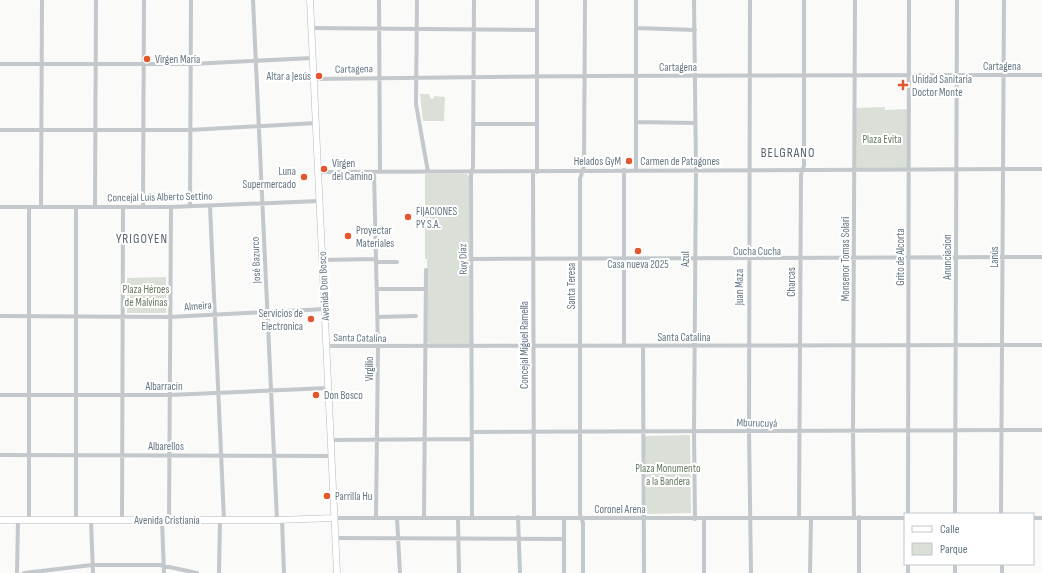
<svg xmlns="http://www.w3.org/2000/svg" width="1042" height="573" font-family="'Sofia Sans Condensed',sans-serif">
<style>
.green{fill:#dadfd7}
.lines{fill:none;stroke-linecap:round;stroke-linejoin:round}
.secondary-casing{stroke:#b3babf;stroke-width:7}
.street{stroke:#c3c8cc;stroke-width:4}
.secondary{stroke:#fff;stroke-width:6}
.poi-dot{fill:#e4572e;stroke:#fff;stroke-width:1.5}
.labels{text-anchor:middle;dominant-baseline:central;stroke-width:4;stroke-linejoin:round;paint-order:stroke}
.poi-label{font-size:11px;fill:#657683;stroke:#fff;text-anchor:start}
.street-label{font-size:11px;fill:#657683;stroke:#fff}
.park-label{font-size:11px;fill:#687a64;stroke:#fff}
.quarter-label{font-size:13px;letter-spacing:1px;fill:#57646e;stroke:#fff}
</style>
<rect width="100%" height="100%" fill="#fafaf8"/>
<path class="green" d="M420 94H429L431 99 434 98V96L445 97 444 121H423Z
M885 107V110L909 109V169L854 170 856 108Z
M425 174H466L469 176 470 344H430L427 342V259H425Z
M166 277V313H127V278Z
M690 435 691 513 646 514 645 436Z"/>
<g class="lines">
<defs>
<path id="secondary" d="M310 0 337 573
M0 520H277L334 518"/>
</defs>
<use href="#secondary" class="secondary-casing"/>
<path class="street" d="M253 0 277 520
M379 0 380 172
M417 0 416 104 428 172
M694 0 696 170 694 431 695 519
M750 0 749 431 751 573
M311 28 537 30
M636 28 695 30
M0 64H191L312 58
M314 79 584 76 1042 75
M636 122 695 123
M473 124H537
M0 130H190L316 123
M636 170V0
M318 172 1042 169
M374 172 378 347 376 518
M533 172 534 517
M537 172V0
M190 206 191 0
M210 206 224 520
M0 207H171L319 201
M41 207 42 0
M95 207 96 0
M143 207 144 0
M472 259 1042 257
M322 260 376 259
M376 262H397
M377 289H426
M0 316 169 317 325 309
M377 317 416 316
M624 345V170
M326 346 1042 345
M643 346 644 573
M0 395H169L328 388
M472 432 1042 430
M331 440 472 439
M0 455 332 456
M908 514 909 0
M955 514 957 0
M1001 514 1004 0
M518 517 520 573
M799 517 801 175 804 165V0
M854 517 853 431 855 0
M859 517V573
M334 518H905
M397 518 400 573
M424 518 426 270
M458 518 459 573
M472 518 471 175 473 167 474 0
M564 518V573
M1033 518H1042
M76 520V207
M91 520 93 573
M122 520 123 208
M162 520 164 573
M169 520 171 207
M282 520 284 573
M29 521V207
M335 538 564 539
M955 564V573
M1002 564V573
M17 573 18 520
M24 573 92 565H160L197 573
M219 573 220 520
M583 573V523L580 514V179L584 166 585 0
M704 573V519
M810 573 811 518
M908 573V564"/>
<use href="#secondary" class="secondary"/>
</g>
<g class="poi-dot">
<circle cx="147" cy="59" r="4"/>
<circle cx="319" cy="76" r="4"/>
<path d="M901 79h4v4h4v4h-4v4h-4v-4h-4v-4h4z"/>
<circle cx="629" cy="161" r="4"/>
<circle cx="324" cy="169" r="4"/>
<circle cx="304" cy="177" r="4"/>
<circle cx="408" cy="217" r="4"/>
<circle cx="348" cy="236" r="4"/>
<circle cx="638" cy="251" r="4"/>
<circle cx="311" cy="319" r="4"/>
<circle cx="316" cy="395" r="4"/>
<circle cx="327" cy="496" r="4"/>
</g>
<g class="labels">
<g class="poi-label">
<text x="155" y="59">Virgen Maria</text>
<text x="311" y="76" text-anchor="end">Altar a Jesús</text>
<text x="912" y="79">Unidad Sanitaria<tspan x="912" dy="13">Doctor Monte</tspan></text>
<text x="621" y="161" text-anchor="end">Helados GyM</text>
<text x="332" y="163">Virgen<tspan x="332" dy="13">del Camino</tspan></text>
<text x="296" y="171" text-anchor="end">Luna<tspan x="296" dy="13">Supermercado</tspan></text>
<text x="416" y="211">FIJACIONES<tspan x="416" dy="13">PY S.A.</tspan></text>
<text x="356" y="230">Proyectar<tspan x="356" dy="13">Materiales</tspan></text>
<text x="638" y="264" text-anchor="middle">Casa nueva 2025</text>
<text x="303" y="313" text-anchor="end">Servicios de<tspan x="303" dy="13">Electronica</tspan></text>
<text x="324" y="395">Don Bosco</text>
<text x="335" y="496">Parrilla Hu</text>
</g>
<g class="street-label">
<text x="1002" y="66">Cartagena</text>
<text x="678" y="67">Cartagena</text>
<text transform="translate(354 69) rotate(-1)">Cartagena</text>
<text x="680" y="161">Carmen de Patagones</text>
<text transform="translate(160 197) rotate(-1)">Concejal Luis Alberto Settino</text>
<text x="757" y="251">Cucha Cucha</text>
<text transform="translate(900 257) rotate(-90)">Grito de Alcorta</text>
<text transform="translate(947 257) rotate(-90)">Anunciacion</text>
<text transform="translate(994 257) rotate(-90)">Lanús</text>
<text transform="translate(463 259) rotate(-91)">Ruy Díaz</text>
<text transform="translate(685 259) rotate(-90)">Azul</text>
<text transform="translate(845 259) rotate(-90)">Monsenor Tomas Solari</text>
<text transform="translate(256 260) rotate(-92)">José Bazurco</text>
<text transform="translate(791 282) rotate(-90)">Charcas</text>
<text transform="translate(324 286) rotate(-93)">Avenida Don Bosco</text>
<text transform="translate(571 286) rotate(-90)">Santa Teresa</text>
<text transform="translate(739 287) rotate(-90)">Juan Maza</text>
<text transform="translate(198 306) rotate(-4)">Almeira</text>
<text x="684" y="337">Santa Catalina</text>
<text transform="translate(360 338) rotate(1)">Santa Catalina</text>
<text transform="translate(524 345) rotate(-90)">Concejal Miguel Ramella</text>
<text transform="translate(369 369) rotate(-90)">Virgilio</text>
<text x="164" y="386">Albarracín</text>
<text transform="translate(757 423) rotate(1)">Mburucuyá</text>
<text x="166" y="446">Albarellos</text>
<text x="620" y="509">Coronel Arena</text>
<text x="167" y="520">Avenida Cristianía</text>
</g>
<g class="park-label">
<text x="882" y="139">Plaza Evita</text>
<text x="146" y="289">Plaza Héroes<tspan x="146" dy="13">de Malvinas</tspan></text>
<text x="668" y="468">Plaza Monumento<tspan x="668" dy="13">a la Bandera</tspan></text>
</g>
<g class="quarter-label">
<text x="788" y="153">BELGRANO</text>
<text x="142" y="239">YRIGOYEN</text>
</g>
</g>
<rect x="904" y="513" width="130" height="52" fill="#ffffff" stroke="#c1c8cd"/>
<rect x="912" y="526" width="20" height="6" fill="#ffffff" stroke="#c1c8cd"/>
<text x="940" y="533" font-size="12" fill="#657683">Calle</text>
<rect x="912" y="543" width="20" height="12" fill="#dadfd7" stroke="#c1c8cd"/>
<text x="940" y="553" font-size="12" fill="#657683">Parque</text>
</svg>
